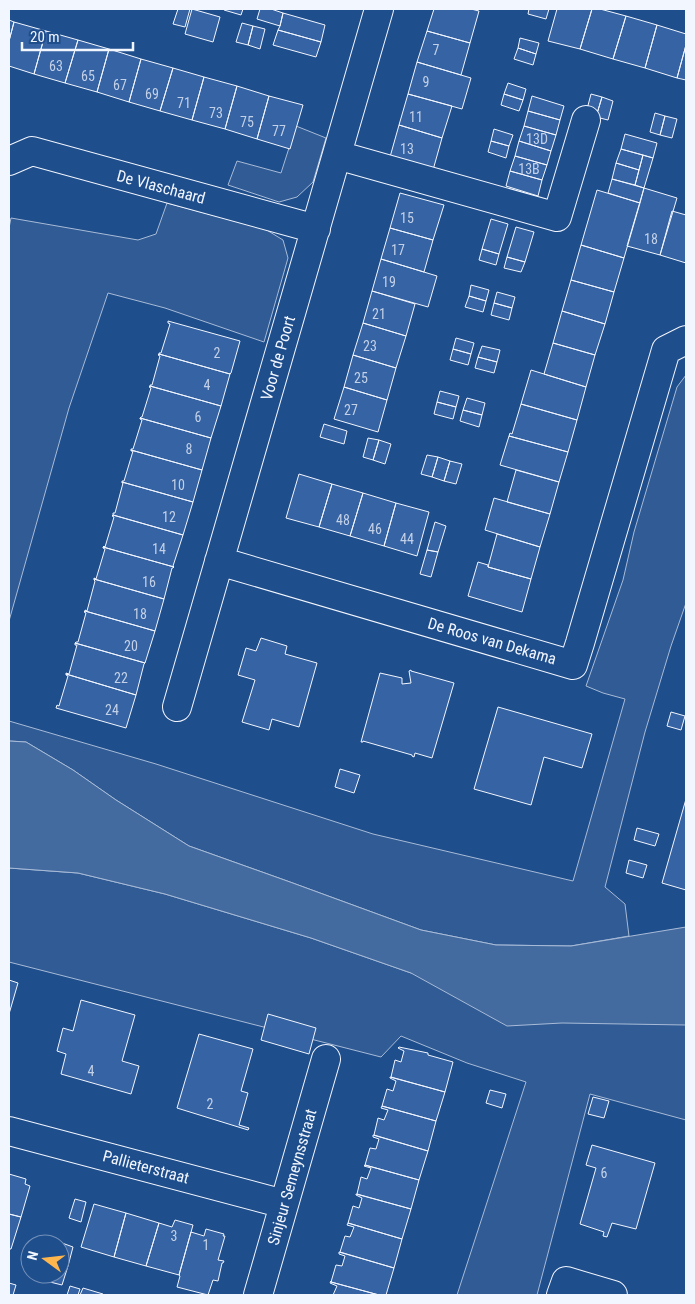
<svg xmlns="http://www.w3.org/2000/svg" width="695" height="1304" font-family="'Roboto Condensed',sans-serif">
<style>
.built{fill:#305b95;stroke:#a8bbd7}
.water{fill:#446ba0;stroke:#a8bbd7}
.building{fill:#3563a3;stroke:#f2f6ff}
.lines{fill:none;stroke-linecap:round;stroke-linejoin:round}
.minor-casing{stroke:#f2f6ff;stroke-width:30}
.minor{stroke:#1f4e8c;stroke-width:28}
.labels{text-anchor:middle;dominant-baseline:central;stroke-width:4;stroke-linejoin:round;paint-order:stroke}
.number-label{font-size:14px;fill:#c3d1e8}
.street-label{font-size:16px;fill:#f2f6ff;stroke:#1f4e8c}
</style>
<rect width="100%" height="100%" fill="#1f4e8c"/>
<path class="built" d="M296 126 326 138 313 182 297 197 279 202 228 185 237 161 281 173Z
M167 203 265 229 283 240 288 258 264 342 165 308 108 293 69 408 9 621V228L11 218 138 240 156 234Z
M686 375V603L671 646 645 732 605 887 625 904 629 936 571 946 496 945 421 930 290 882 189 846 116 800 73 770 26 742 9 741V721L156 764 373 834 573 881 625 699 603 693 586 686 623 580 634 532 677 387Z
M9 868 78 873 165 894 311 938 411 973 686 1017V1120L590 1094 537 1295H457L526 1082 467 1063 401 1036 381 1057 9 962Z"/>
<path class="water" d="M9 741 26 742 73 770 116 800 189 846 290 882 421 930 496 945 571 946 686 927V1025L562 1023 507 1026 411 973 311 938 165 894 78 873 9 868Z"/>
<path class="building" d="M178 9H190L185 27 173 24Z
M192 9 220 17 213 42 185 34Z
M224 9H243L241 15 224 10Z
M260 9H271L283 13 280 26 257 19Z
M434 9H471L479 11 470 43 427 31Z
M529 9H549L546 19 528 14Z
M557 9H592L580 49 548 41Z
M592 9H600L626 16 613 59 580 49Z
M283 13 325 25 321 42 278 30 280 26Z
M626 16 657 25 645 68 613 59Z
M9 20 14 22 9 41Z
M14 22 46 31 34 74 9 66V41Z
M242 23 253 26 248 45 236 42Z
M657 25 686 34V45L677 78 645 68Z
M253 26 265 29 260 49 248 45Z
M278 30 321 42 316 57 273 45Z
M46 31 78 40 65 83 34 74Z
M427 31 470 43 461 75 417 62Z
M520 38 539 43 536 54 518 48Z
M78 40 109 49 97 92 65 83Z
M686 45V80L677 78Z
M518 48 536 54 533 65 514 59Z
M109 49 141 59 129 102 97 92Z
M141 59 173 68 160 111 129 102Z
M417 62 471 78 462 109 408 94Z
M173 68 204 77 192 120 160 111Z
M204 77 237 86 225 129 192 120Z
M508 83 526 89 523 100 504 94Z
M237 86 269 96 257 139 225 129Z
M408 94 452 106 442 138 399 125Z
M504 94 523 100 519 111 501 105Z
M591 94 602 97 596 117 586 113Z
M269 96 303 105 290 149 257 139Z
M532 96 564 106 560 120 528 111Z
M602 97 613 101 608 120 596 117Z
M528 111 560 120 556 135 524 126Z
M655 113 665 116 660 135 650 132Z
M665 116 677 119 672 138 660 135Z
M399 125 442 138 433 170 390 157Z
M524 126 556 135 551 151 519 141Z
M494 129 513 135 509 146 491 141Z
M625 134 657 143 653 158 621 149Z
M491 141 509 146 506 158 488 152Z
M519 141 551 151 547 165 515 156Z
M621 149 643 155 639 170 616 163Z
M643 155 653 158 644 188 635 185Z
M515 156 547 165 542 180 510 171Z
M616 163 639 170 635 185 612 179Z
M510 171 542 180 538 196 506 186Z
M612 179 644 188 640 203 608 193Z
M644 188 677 198 660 255 627 246Z
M597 190 640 203 624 258 581 245Z
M400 193 444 205 433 240 390 228Z
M672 211 686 215V263L660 255Z
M491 219 508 224 499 254 482 249Z
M516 227 534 232 525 262 507 257Z
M390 228 433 240 424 272 381 259Z
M581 245 624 258 614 292 571 280Z
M482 249 499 254 496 265 479 260Z
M507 257 525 262 521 272 504 268Z
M381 259 437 276 428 307 372 291Z
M571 280 614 292 605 324 562 311Z
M471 285 489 290 486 301 469 296Z
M372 291 415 304 406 336 363 323Z
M497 292 515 297 512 308 494 303Z
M469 296 486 301 483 312 465 307Z
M494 303 512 308 509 320 491 315Z
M562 311 605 324 595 355 553 343Z
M168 321 240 341 231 373 230 374 159 354V353H161L170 324 168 323Z
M363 323 406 336 396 368 353 355Z
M456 338 474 343 471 354 453 349Z
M553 343 595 355 586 387 544 374Z
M482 346 500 350 497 362 478 357Z
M453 349 471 354 468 365 450 360Z
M159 354 230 374 221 406 150 386V385H152L160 356 158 355Z
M353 355 396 368 387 400 344 387Z
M478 357 497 362 494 373 475 368Z
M531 370 586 387 577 420 521 404Z
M150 386 221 406 211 438 140 418 141 417H142L151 388 149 387Z
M344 387 387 400 378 432 334 419Z
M440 391 459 396 456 407 437 402Z
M467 398 485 403 482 415 463 410Z
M437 402 456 407 453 419 434 414Z
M521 404 577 420 568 452 509 436 510 433 512 434Z
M463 410 482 415 479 427 460 421Z
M140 418 211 438 202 470 131 450V449H133L142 420 140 419Z
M324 424 347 431 344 444 320 437Z
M509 436 568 452 559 482 500 465Z
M368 438 379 440 373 460 363 457Z
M379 440 391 444 385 464 373 460Z
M131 450 202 470 193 502 122 482V481H124L133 451H131Z
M427 455 438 457 432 477 421 474Z
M438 457 450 461 444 481 432 477Z
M450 461 462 464 456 484 444 481Z
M516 470 559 482 550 514 507 502Z
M299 474 332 484 319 527 286 518Z
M122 482 193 502 183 535 113 515V513H115L123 483H122Z
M332 484 363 493 350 536 319 527Z
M363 493 396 503 384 546 350 536Z
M494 498 550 514 540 547 485 530Z
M396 503 429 512 417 556 384 546Z
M113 515 183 535 173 566 174 567 103 547 104 546 105 547 114 517 112 516Z
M435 522 446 526 438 552 427 550Z
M497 534 540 547 531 579 488 567Z
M103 547 174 567 173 568H172L164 599 94 579V578L96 579 105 549 103 548Z
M427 550 438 552 431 577 420 574Z
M478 562 488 565V567L531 579 522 612 468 596Z
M94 579 164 599 155 631 85 611V610L87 611 95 581 94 580Z
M85 611 155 631 145 663 75 643 76 642H78L86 613 84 612Z
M261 638 287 646 285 654 317 663 299 727 272 719 269 730 242 722 255 680 238 675 246 648 256 651Z
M75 643 145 663 144 664 136 695 66 674V673L69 674 77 645H75Z
M411 670V671L454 683 432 758 415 753 414 757 412 756V755L363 741V742H361L380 673 402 678V684L411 683 409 671Z
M66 674 136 695 126 728 56 708 57 705 59 706 68 676 66 675Z
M498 707 592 734 582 768 544 757 531 805 474 789Z
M671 712 685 716 681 730 667 726Z
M340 769 360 775 354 793 335 787Z
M686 799V890L662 883Z
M637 828 659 834 655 846 634 840Z
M629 860 647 865 643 878 626 873Z
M9 980 18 983 9 1014Z
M81 1000 135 1015 122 1061 139 1066 131 1094 61 1074 66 1054 57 1051 63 1028 73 1031Z
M268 1014 316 1028 309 1054 261 1040Z
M199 1034 253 1049 241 1091 248 1093 239 1125 249 1128 248 1130 177 1108Z
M399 1047 428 1053V1055L453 1062 445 1092 391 1077 395 1060 401 1062 404 1051 398 1048Z
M390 1077 445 1092 436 1121 382 1106 387 1089 393 1091 396 1081 390 1078Z
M490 1090 506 1094 502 1108 486 1103Z
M593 1097 609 1101 604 1118 588 1114Z
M382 1106 436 1121 428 1151 374 1135 378 1118 384 1120 388 1110 381 1108Z
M373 1135 428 1151 419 1180 365 1165 370 1148 376 1149 379 1139 373 1137Z
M592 1145 655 1163 636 1229 612 1223 607 1237 603 1236 604 1232 580 1224 596 1168 586 1165Z
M365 1165 419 1180 411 1209 357 1194 361 1177 367 1179 371 1168 364 1166Z
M9 1174 26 1179 25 1184 30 1186 21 1217 9 1214Z
M356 1194 411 1209 402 1239 348 1223 353 1206 359 1208 362 1198 356 1195Z
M75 1199 86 1202 81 1222 69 1218Z
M94 1204 126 1213 114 1257 81 1247Z
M126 1213 159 1223 146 1266 114 1257Z
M9 1214 21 1217 11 1249H9Z
M175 1220 193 1225 179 1275 146 1266 159 1223 172 1227Z
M348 1223 402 1239 394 1268 340 1252 345 1236 350 1237 354 1227 347 1225Z
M206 1229 224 1234 223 1236H225L218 1260 224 1261 223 1263H222L218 1281 213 1280 208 1295 177 1287 180 1276 179 1275 191 1232 204 1236Z
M62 1243 73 1247 68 1266 60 1264V1248Z
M339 1252 394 1268 386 1295H379L331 1282 336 1265 342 1266 345 1256 339 1254Z
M60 1264 68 1266 62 1285 50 1282 52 1274H60Z
M331 1281V1282L379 1295H333L337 1286 330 1283Z
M9 1283 16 1285 13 1295H9Z
M70 1286 80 1289 78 1295H67Z
M83 1288 103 1294 102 1295H80Z"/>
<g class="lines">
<defs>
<path id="minor" d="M337 155 557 217 586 120
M9 161 32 151 316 229
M219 561 573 665 580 643 666 350 686 340
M177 707 379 9
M9 1131 284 1204
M258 1295 326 1059
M561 1295 566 1281 613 1295"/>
</defs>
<use href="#minor" class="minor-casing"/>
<use href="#minor" class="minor"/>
</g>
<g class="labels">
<g class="number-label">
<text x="436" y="50">7</text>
<text x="56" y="66">63</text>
<text x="88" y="76">65</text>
<text x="426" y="82">9</text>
<text x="120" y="85">67</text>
<text x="152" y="94">69</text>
<text x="184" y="103">71</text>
<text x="216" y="113">73</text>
<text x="416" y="117">11</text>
<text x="247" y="122">75</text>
<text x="279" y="131">77</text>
<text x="537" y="139">13D</text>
<text x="407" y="149">13</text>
<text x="529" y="169">13B</text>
<text x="407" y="218">15</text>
<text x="651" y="239">18</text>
<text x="398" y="250">17</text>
<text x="389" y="282">19</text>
<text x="379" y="314">21</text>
<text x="370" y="346">23</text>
<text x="217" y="353">2</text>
<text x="361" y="378">25</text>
<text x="207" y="385">4</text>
<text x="351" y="410">27</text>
<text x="198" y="417">6</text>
<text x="189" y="449">8</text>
<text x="178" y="485">10</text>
<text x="169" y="517">12</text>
<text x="343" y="520">48</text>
<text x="375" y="529">46</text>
<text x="407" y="539">44</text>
<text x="159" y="549">14</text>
<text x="149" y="582">16</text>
<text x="140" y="614">18</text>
<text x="131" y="646">20</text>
<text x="121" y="678">22</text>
<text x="112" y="710">24</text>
<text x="91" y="1071">4</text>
<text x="210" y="1104">2</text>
<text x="604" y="1173">6</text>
<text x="174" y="1236">3</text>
<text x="206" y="1245">1</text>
</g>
<g class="street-label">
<text transform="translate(161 187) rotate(15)">De Vlaschaard</text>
<text transform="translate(278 358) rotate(-74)">Voor de Poort</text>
<text transform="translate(492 641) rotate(16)">De Roos van Dekama</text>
<text transform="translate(146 1167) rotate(15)">Pallieterstraat</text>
<text transform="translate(292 1177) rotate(-74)">Sinjeur Semeynsstraat</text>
</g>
</g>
<rect width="695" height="1304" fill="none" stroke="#f2f6ff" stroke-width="20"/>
<g transform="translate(45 1259) rotate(285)"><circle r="24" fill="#1f4e8c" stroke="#7391ba"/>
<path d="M0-4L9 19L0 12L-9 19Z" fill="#ffb74d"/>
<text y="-8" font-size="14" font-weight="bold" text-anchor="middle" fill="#f2f6ff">N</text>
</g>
<path d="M22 42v8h111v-8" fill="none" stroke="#f2f6ff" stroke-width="2.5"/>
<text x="30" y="42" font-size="15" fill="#f2f6ff" stroke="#1f4e8c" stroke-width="4" paint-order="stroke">20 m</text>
</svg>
